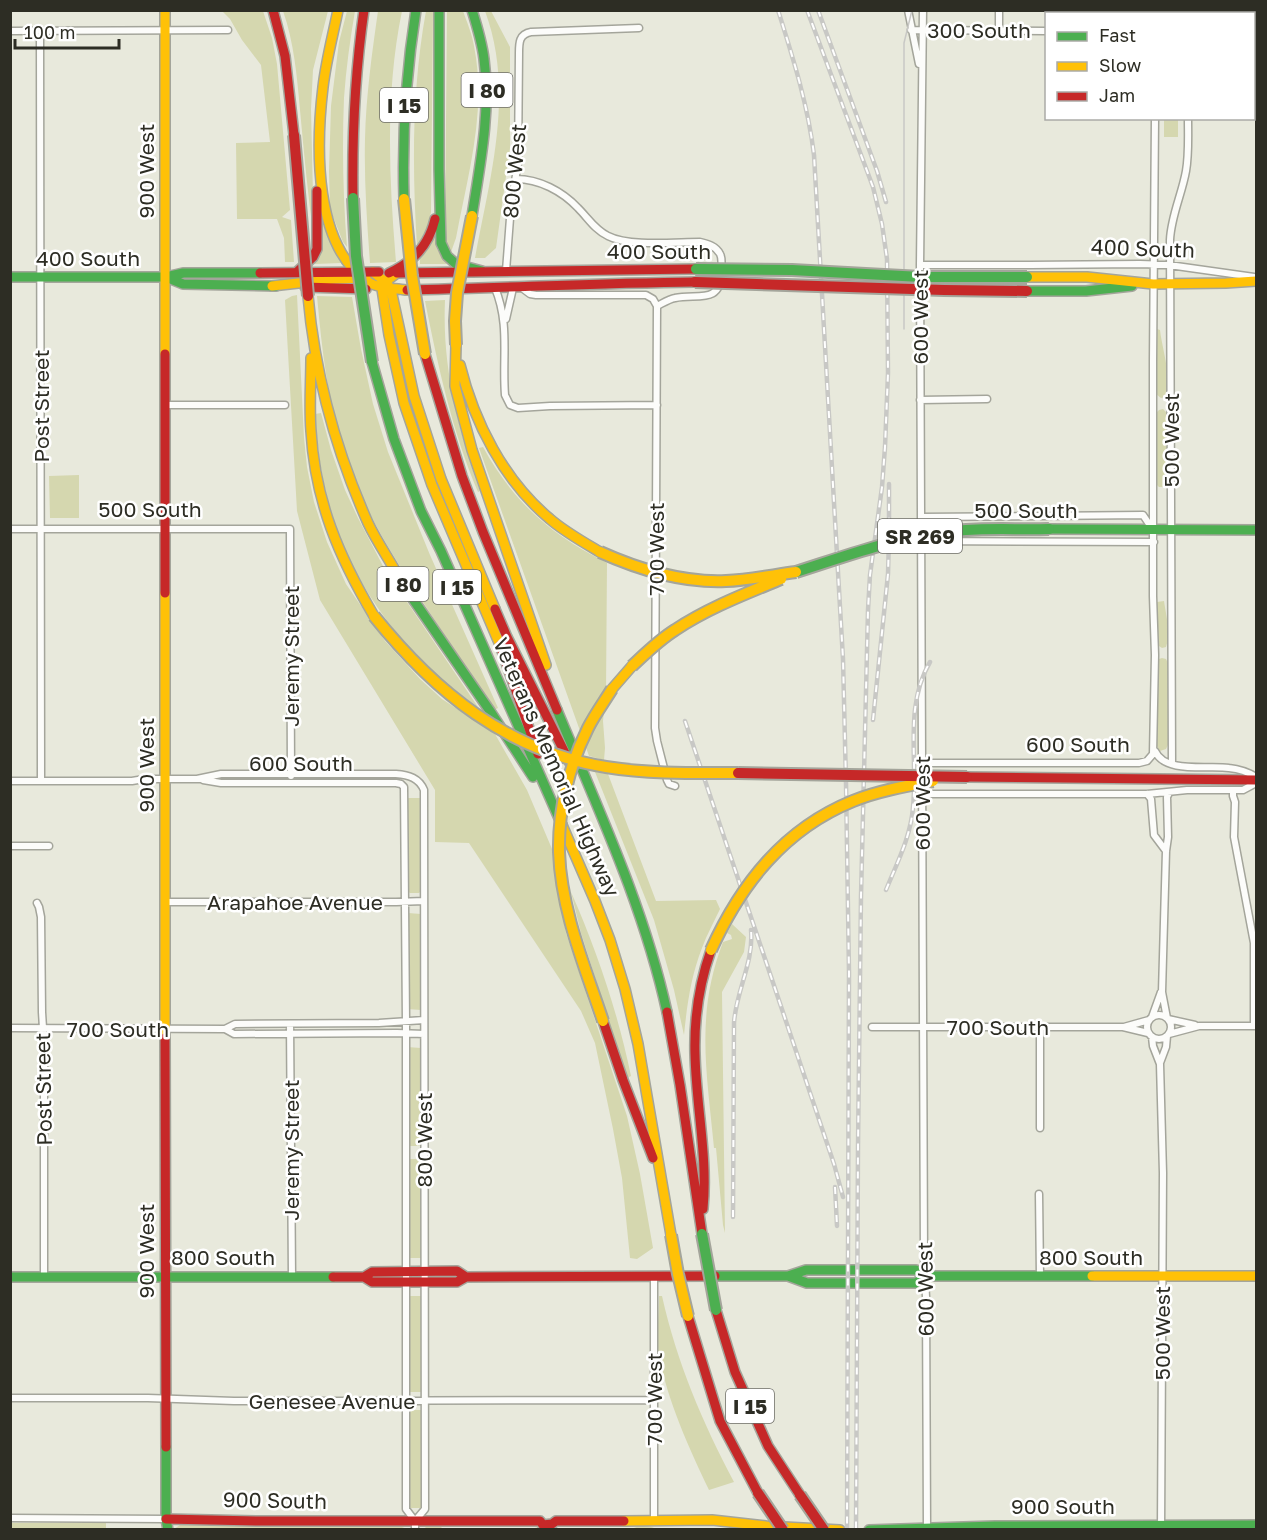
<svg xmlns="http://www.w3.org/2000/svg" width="1267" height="1540" font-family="'Golos Text',sans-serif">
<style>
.green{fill:#d5d7af}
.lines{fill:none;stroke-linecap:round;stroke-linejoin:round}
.street-casing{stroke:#a4a59b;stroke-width:9}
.fast-casing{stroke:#a4a59b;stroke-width:12}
.slow-casing{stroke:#a4a59b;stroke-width:12}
.jam-casing{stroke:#a4a59b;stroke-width:12}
.street{stroke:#fcfcfa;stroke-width:6}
.fast{stroke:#4caf50;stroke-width:9}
.slow{stroke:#ffc107;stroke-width:9}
.jam{stroke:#c62828;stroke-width:9}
.tram{stroke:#c8c8c5;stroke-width:1.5}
.rail-casing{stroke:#c8c8c5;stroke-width:4.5}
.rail{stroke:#fff;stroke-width:2;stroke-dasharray:7;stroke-linecap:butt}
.fast-bridge-casing{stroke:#a4a59b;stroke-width:14;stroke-linecap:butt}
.slow-bridge-casing{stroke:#a4a59b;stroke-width:14;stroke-linecap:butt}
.jam-bridge-casing{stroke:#a4a59b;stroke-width:14;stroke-linecap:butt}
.fast-bridge{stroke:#4caf50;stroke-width:10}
.slow-bridge{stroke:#ffc107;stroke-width:10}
.jam-bridge{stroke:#c62828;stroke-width:10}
.labels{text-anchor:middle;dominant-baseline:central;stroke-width:5;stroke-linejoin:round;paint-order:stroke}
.shield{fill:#fff;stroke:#6c6c66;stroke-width:1.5}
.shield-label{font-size:20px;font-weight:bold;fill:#2d2d24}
.street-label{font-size:21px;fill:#2d2d24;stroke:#fff}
</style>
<rect width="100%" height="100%" fill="#e8e9dc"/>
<path class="green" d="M222 11H263L272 38 277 64 290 210 282 217 291 220 294 262H285L284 238 277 219H237L236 143 270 142 261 65 242 40 230 19Z
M283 11H328L313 70 311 109 314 239C308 197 304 153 300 110 297 77 294 42 283 11Z
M347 11H355C350 40 346 69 344 98 342 148 343 197 347 247L343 242 330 209 329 171 331 106 339 42Z
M378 11H402C385 93 389 179 396 262L370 263C367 222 364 181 365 139 366 96 372 53 378 11Z
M426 11H433L431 212 428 226 417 246C412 167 412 88 426 11Z
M447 11H463C467 22 472 34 474 46 487 111 468 174 456 238L451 252 448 249 445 232Z
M485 11H491L510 47V148L496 248 485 258H475C490 177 515 92 485 11Z
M1164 119H1178V137H1164Z
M321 219 327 234 341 263 315 264Z
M434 233 437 249 447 264H420V257Z
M297 295 304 438 307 467 314 502 327 542 346 584 385 641 420 679 442 699 495 734 527 790 555 856 558 888 566 933 627 1116 640 1174 653 1248 637 1259 630 1258 622 1178 613 1129 595 1043 581 1011 469 843 435 842V790L320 600 297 511 285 300 292 296Z
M317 296 352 297 361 349 373 404 388 452 430 555 498 708 494 710C471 676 449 641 426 607 395 559 364 512 346 458 328 405 322 351 317 296Z
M445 300C442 368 458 427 480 491L478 492C452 431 438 366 425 301Z
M1157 329 1160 330C1162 349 1173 380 1165 397L1161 398 1156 394Z
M1163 409 1167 413 1168 484 1165 487H1159L1156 484V413L1159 410Z
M321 413 331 450 345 490 358 518 384 568 478 707C398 652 339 570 322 473 318 453 317 433 315 414Z
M483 447C514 503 550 534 607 563L606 692 603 721 605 748 604 760 589 756 479 448Z
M79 475V518H50L49 476Z
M1164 601C1166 615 1171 633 1166 647L1162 648 1159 646 1157 643V602Z
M1162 658 1166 659 1168 663V745L1166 749 1160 751 1157 746V663L1159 659Z
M595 772 608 774 656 901 716 900 720 909C714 922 707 934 702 948 691 976 687 1005 684 1035L674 990 654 920Z
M407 798H421V891L419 893H410L407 891Z
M571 892C597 951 618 1013 631 1076L627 1078 581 933Z
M408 913 421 914V1010L407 1009Z
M732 924 746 937 744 952 722 992 725 1233 723 1225 716 1148H714C707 1073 695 1015 723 942L732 939 731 935 727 933Z
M407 1047 421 1048V1143L419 1146H409Z
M410 1159H419L421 1162V1258H408V1160Z
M408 1296H421V1392H408Z
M659 1296H662C677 1363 702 1421 734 1482L709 1490C689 1448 668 1402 659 1356 656 1340 659 1313 659 1296Z
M408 1410H421V1508H408Z
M11 1523H106V1529H11Z
M180 1525 402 1527 407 1529H174Z
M426 1527H441L443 1529H533C539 1525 552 1525 558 1529H632C638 1525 650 1525 656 1529L422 1530Z"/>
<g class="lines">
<defs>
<path id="street" d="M908 10 919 64
M923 10 920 265 924 1258 926 1297 927 1528
M1188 10V14
M1155 14V10
M911 30 1046 31
M10 31 228 30
M40 31 41 781
M999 31V10
M516 179C539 179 562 191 578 208 588 218 595 230 608 236 629 247 676 242 700 242 708 244 716 246 720 254 723 259 721 267 721 273 721 305 696 293 675 298 669 299 663 303 657 306
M920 265H1030L1140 264 1169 265 1254 277
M506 271 511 205 518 163 519 53C519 43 519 34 531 32L639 28
M495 288C510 324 502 358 505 395L510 405 518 408 550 406 657 405
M522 288 530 294 536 295H646L653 299 657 306
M657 306 655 728 657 741 667 780 669 784 675 786
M506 319 513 288
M920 400 987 399
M165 405H285
M921 517 1143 515 1153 530
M10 529H290L291 776
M921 541 1154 542
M1155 751C1165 774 1208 765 1229 768 1239 769 1248 772 1256 777
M922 763H1139L1147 761 1153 754 1155 655 1153 596V362L1155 118
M1172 764 1170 240C1171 216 1182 194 1186 171 1189 154 1188 136 1188 118
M203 780 221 783H396L401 784 404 787 406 1022V1509L415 1521V1530
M10 781H132L144 779H197L221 774H396C409 775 419 778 424 790L425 1509 415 1521
M1233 790V796L1235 802 1234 837 1254 943V1026
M922 794H1147L1187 790H1243L1256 783
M1147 794 1151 799 1154 835 1166 851
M10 846H49
M165 902H396L424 901
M37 903 39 907 41 917 42 1012 44 1044V1276
M1147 1027a12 12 0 1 1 24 0a12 12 0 1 1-24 0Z
M1152 1017 1161 992
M1167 1018 1162 992 1166 851 1168 837 1167 797 1169 793
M1168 1019 1195 1025
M290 1024 292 1277
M872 1027H1123L1148 1033
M1040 1027V1128
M1124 1027 1149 1020
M10 1028 225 1029 234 1034 397 1033 424 1034
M225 1029 235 1024 379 1023 424 1020
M1169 1034 1199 1026H1256
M1152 1037 1153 1046 1160 1064 1163 1173 1161 1529
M1160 1063 1166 1047 1167 1036
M1039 1194 1040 1276
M654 1277V1520
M10 1398H148L234 1401 654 1400
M10 1518 166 1519"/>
<path id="fast" d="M439 10V169L441 243 447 256 456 264 482 271
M472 10C477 26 482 42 484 59 491 111 480 165 472 216
M404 199C402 135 406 73 416 10
M10 277H166L183 273H260
M166 277 183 284 276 286
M1027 291H1086L1132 286
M372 362 394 439 421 511 441 551 562 825
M1049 529 1256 530
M396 572 406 589 490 711 533 777
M557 710C598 809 644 907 667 1012
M715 1276H788L807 1283H916L925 1276
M788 1276 806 1270H916L925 1276H1092
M10 1277H333
M166 1447V1519L168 1530
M869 1530 995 1526 1256 1525"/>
<path id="slow" d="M165 10V354
M338 10C333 35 326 61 323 87 316 145 313 248 370 283 380 289 394 288 406 290
M373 272 387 283 391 290 414 396 441 479 495 609
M397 273 385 282 382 289 389 335 404 403 432 485 500 645
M1027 277H1087L1153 284 1226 283 1256 281
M272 286 333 279 366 278
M308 296C315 375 336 451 368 523 376 540 387 556 396 572
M456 345 455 386 472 450 546 665
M311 358C311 382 309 407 311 431 315 501 339 557 374 616
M460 365C474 422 504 481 550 519 565 532 583 542 600 552
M165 593V1038
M612 689 632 666
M562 825 595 901 610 940 625 989 638 1044 671 1235
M1092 1276H1256
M624 1521 712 1520 766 1526 840 1530"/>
<path id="jam" d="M273 10 285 56 294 135
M353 198C352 135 355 73 364 10
M297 272 313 257 317 249V191
M260 273 379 272
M389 273C414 262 429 245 435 219
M397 273 696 269
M305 287 366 289
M407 290C503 288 599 283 695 282
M165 354V593
M425 354 462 476 483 532 557 710
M495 609 507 637 570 763
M500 645 538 754
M967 777 1256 780
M667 1012 680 1085 702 1234
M603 1021 623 1080 653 1158
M165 1038 166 1447
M703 1209C708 1157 696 1106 695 1054 694 1018 699 984 711 950
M333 1277H364L372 1272 457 1271 466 1277 715 1276
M364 1277 372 1282H457L466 1277
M716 1310 735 1372 768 1446 800 1495
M688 1316 720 1421 758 1493
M166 1519 258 1521H540L543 1525 552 1524 556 1521H624"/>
</defs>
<use href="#street" class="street-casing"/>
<use href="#fast" class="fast-casing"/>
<use href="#slow" class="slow-casing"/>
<use href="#jam" class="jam-casing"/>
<use href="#street" class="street"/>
<use href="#fast" class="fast"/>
<use href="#slow" class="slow"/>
<use href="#jam" class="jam"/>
<path class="tram" d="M904 329V43L912 10"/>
<defs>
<path id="rail" d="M778 10C793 58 808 105 814 155L843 659 846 783 849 973 847 1530
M807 10 873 187 882 224 887 259 888 373 885 447 882 487 870 575 868 610 861 896 858 1147 856 1530
M818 10 877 171 886 202
M873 720 888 574 889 539V484
M685 721 834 1164 843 1197
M886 890C897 863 911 836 913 807 918 758 904 706 930 662
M835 1187 837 1226
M733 1217 734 1023C736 991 754 962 751 930"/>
</defs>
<use href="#rail" class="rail-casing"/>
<use href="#rail" class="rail"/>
<defs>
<path id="fast-bridge" d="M353 198 356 256 372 362
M696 269 792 270 921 277H1027
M796 572C843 557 889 540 938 533 975 527 1012 530 1049 529
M702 1234 716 1310"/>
<path id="slow-bridge" d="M404 199 412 276 425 354
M456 345 455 321 457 293 472 216
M600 552C640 570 682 583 726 581 750 580 773 575 796 572
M374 616C435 692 507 751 606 767 650 774 694 773 738 773
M632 666C646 653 659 640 675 630 708 608 745 594 781 579
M711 950C741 884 784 829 853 801 878 791 906 786 933 781
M603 1021C585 967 561 910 559 852 558 810 569 766 588 728 595 714 604 702 612 689
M671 1235 678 1274 688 1316"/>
<path id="jam-bridge" d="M294 135 308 296
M695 282 944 290 1027 291
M738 773 967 777
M758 1493 783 1530
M800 1495 824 1530"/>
</defs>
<use href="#fast-bridge" class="fast-bridge-casing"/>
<use href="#slow-bridge" class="slow-bridge-casing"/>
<use href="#jam-bridge" class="jam-bridge-casing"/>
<use href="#fast-bridge" class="fast-bridge"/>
<use href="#slow-bridge" class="slow-bridge"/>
<use href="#jam-bridge" class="jam-bridge"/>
</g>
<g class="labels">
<g class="shield">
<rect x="461.5" y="73" width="51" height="34" rx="4.5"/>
<rect x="380" y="88" width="48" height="34" rx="4.5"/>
<rect x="878" y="519" width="84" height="34" rx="4.5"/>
<rect x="377.5" y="567" width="51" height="34" rx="4.5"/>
<rect x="433" y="570" width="48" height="34" rx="4.5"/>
<rect x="726" y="1389" width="48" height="34" rx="4.5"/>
</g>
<g class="shield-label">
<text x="487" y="90">I 80</text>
<text x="404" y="105">I 15</text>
<text x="920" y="536">SR 269</text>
<text x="403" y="584">I 80</text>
<text x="457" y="587">I 15</text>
<text x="750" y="1406">I 15</text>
</g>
<g class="street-label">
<text x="979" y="30">300 South</text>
<text transform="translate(146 171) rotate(-90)">900 West</text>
<text transform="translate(514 171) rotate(-85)">800 West</text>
<text transform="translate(1143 248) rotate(2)">400 South</text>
<text x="659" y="251">400 South</text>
<text x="88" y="258">400 South</text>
<text transform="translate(920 317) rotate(-90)">600 West</text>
<text transform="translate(41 406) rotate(-90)">Post Street</text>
<text transform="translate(1171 440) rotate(-90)">500 West</text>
<text x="150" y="509">500 South</text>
<text x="1026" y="510">500 South</text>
<text transform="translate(656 549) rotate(-90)">700 West</text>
<text transform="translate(291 656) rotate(-90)">Jeremy Street</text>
<text x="1078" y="744">600 South</text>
<text x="301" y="763">600 South</text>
<text transform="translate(146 765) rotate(-90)">900 West</text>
<text transform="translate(557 767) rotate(66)">Veterans Memorial Highway</text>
<text transform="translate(922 803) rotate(-90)">600 West</text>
<text x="295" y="902">Arapahoe Avenue</text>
<text x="998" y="1027">700 South</text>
<text x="118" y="1029">700 South</text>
<text transform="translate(43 1089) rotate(-91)">Post Street</text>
<text transform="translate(424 1140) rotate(-90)">800 West</text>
<text transform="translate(291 1150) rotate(-90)">Jeremy Street</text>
<text transform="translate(146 1251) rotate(-90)">900 West</text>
<text x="223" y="1257">800 South</text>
<text x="1091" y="1257">800 South</text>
<text transform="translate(925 1289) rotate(-91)">600 West</text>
<text transform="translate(1162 1333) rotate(-90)">500 West</text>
<text transform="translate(654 1399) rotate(-90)">700 West</text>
<text x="332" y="1401">Genesee Avenue</text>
<text transform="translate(275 1500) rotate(1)">900 South</text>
<text x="1063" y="1506">900 South</text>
</g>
</g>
<rect width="1267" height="1540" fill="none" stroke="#2d2d24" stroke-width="24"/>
<rect x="1045" y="12" width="210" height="108" fill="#ffffff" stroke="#ababa7" stroke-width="1.5"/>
<rect x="1057" y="32" width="30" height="9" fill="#4caf50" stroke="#ababa7" stroke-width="1.5"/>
<text x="1099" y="42" font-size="18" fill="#2d2d24">Fast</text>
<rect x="1057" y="62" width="30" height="9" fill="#ffc107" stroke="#ababa7" stroke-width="1.5"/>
<text x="1099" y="72" font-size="18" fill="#2d2d24">Slow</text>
<rect x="1057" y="92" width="30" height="9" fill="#c62828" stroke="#ababa7" stroke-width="1.5"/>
<text x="1099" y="102" font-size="18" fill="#2d2d24">Jam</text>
<path d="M15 39v9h104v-9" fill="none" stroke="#2d2d24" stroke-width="3"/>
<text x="24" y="39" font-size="18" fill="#2d2d24" stroke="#ffffff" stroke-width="4.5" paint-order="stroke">100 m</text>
</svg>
